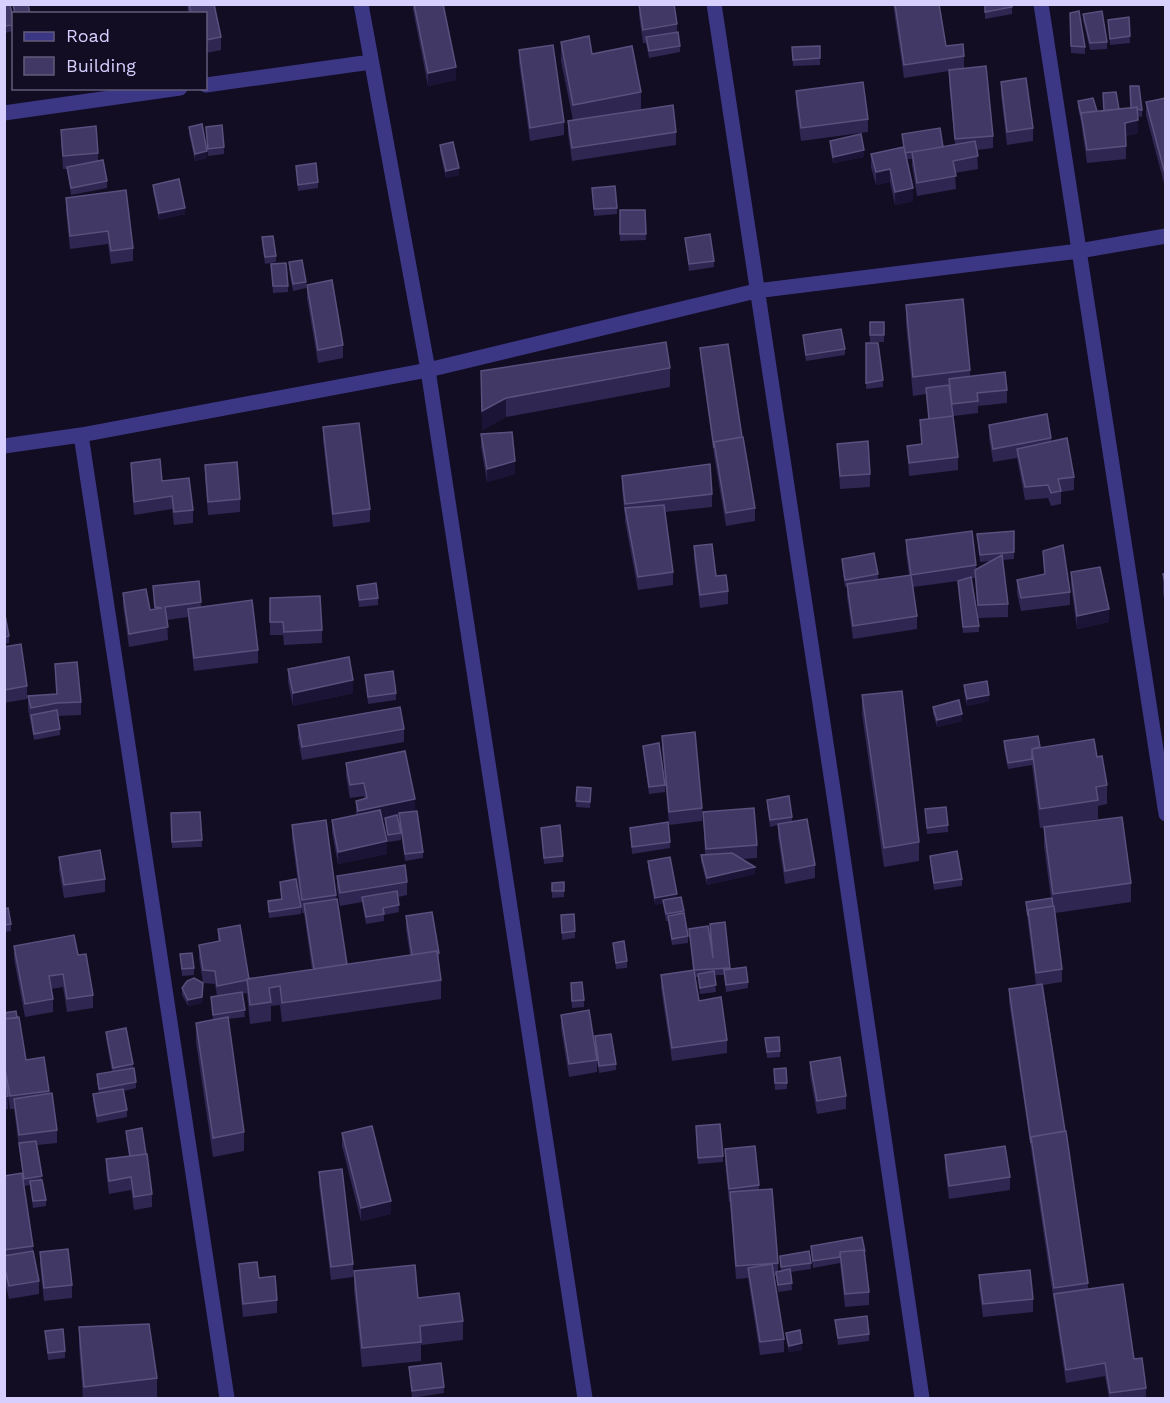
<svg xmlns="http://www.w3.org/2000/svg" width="1170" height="1403" font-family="'Work Sans',sans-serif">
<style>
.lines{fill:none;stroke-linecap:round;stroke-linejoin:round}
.street{stroke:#3c3784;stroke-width:15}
.wall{fill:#302652}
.shaded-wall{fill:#1c1437}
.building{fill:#423865;stroke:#59507d;stroke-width:1.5}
</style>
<rect width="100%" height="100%" fill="#120d23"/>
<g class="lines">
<path class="street" d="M361 4 428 370 585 1398
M714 4 836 809 922 1398
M1041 4 1166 814
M206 85 371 62
M4 113 180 88
M81 435 227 1398
M4 446 81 435 428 370 756 291 1079 251 1166 236"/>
</g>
<path class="wall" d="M4 4 14 22V31L4 33Z
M187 4H214L221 37V50L206 53V14H188Z
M413 4H443L456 80 428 86 413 10Z
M639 4 677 24V32L680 46V52L649 58 646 43H643L639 15Z
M893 4H939L946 46 964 56V68L993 136V148L977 150 978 169 955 173 956 189 917 196 912 165V159H907L913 201 895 205 890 182 876 185 871 167V154L903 147 902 134 943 147 955 144 949 83V71L904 78Z
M985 4H1012V14L985 19Z
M1070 13 1085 47V54L1071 53Z
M1083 14 1107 42V49L1090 50 1083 20Z
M1129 17 1130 43 1110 45 1108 20Z
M561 42 592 54 641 92V110L676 132V145L572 161 568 134V121L573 120 561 61Z
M820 46V65L793 66 792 47Z
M519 50 564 122V135L530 141 519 63Z
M1001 82 1033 128V141L1007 145 1001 95Z
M796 91 868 119V132L801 141 796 104Z
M1166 98V187H1165L1146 115V102Z
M1078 101 1097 111 1131 108 1142 110V117L1138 116V133L1126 136V159L1087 163 1081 122 1078 108Z
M189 127 207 158 195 161 189 134Z
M206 127 224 147V154L208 156Z
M61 130 98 153V161L107 181V188L71 195 67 169H63L61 143Z
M830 141 864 157 833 163 830 148Z
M440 145 459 175 446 178 440 152Z
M296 166 318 182V188L298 191Z
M153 185 185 214 159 220 153 191Z
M592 188 617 208V214L594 216Z
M66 198 133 248V261L111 264 108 244 70 249 66 211Z
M620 210H645L646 240 620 241Z
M262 237 276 256V262L265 264 262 244Z
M685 238 714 261V267L689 271Z
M289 262 306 282V288L293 291 289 269Z
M271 264 288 286V292L273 293Z
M307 285 343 345V358L318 363 307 298Z
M906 305 970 370V376L1007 390V403L978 406V413L953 416 958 457V470L909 476 907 446 921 444 920 420 929 419 926 394 913 396 906 324Z
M870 322H884V342H870Z
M803 335 845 349V355L806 361 803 342Z
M866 343 883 380V387L866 389Z
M700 348 755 508V521L726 526 714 455 700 355Z
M670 368V387L506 417 482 430 481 371Z
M989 425 1051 438V442L1074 477V490L1061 492V504L1051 506 1048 498 1025 500 1017 458 993 462 989 438Z
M323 427 370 509V522L333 527 323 440Z
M481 434 515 474 487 482 481 447Z
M837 444 870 474V487L840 489Z
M131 463 162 481 193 510V523L174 525 172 509 134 515 131 476Z
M205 465 240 499V512L208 515 205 478Z
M622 476 712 494V507L665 512 673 572V585L638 590 625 521V517L622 489Z
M1014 531V559L1003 560 1008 604V617L978 618 975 578 971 579 979 626V632L963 633 958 581 913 587 917 616V629L853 639 847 597V586L845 587 842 566V559L878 574V580L909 575 906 553V540L976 565V570L992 561 980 562 977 534Z
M694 546 716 576 728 591V604L700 608 694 559Z
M1043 551 1070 592V605L1021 611 1017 593V580L1044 574Z
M1071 572 1109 622 1077 629 1071 585Z
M1166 573V607L1163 593V574Z
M153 586 201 602V607L258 650V663L194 671 188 617 167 620 168 640 129 647 123 606V593L150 610 154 609Z
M357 586 378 598V605L359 607Z
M270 598 322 630V643L284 645 283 635H270Z
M5 610 9 636V643L4 644Z
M4 647 27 686V699L4 703Z
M55 664 81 702V715L58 716 60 729V735L34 740 28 709V696L56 694Z
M288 669 353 693 293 706 288 682Z
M365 675 396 693V700L368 704Z
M964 685 989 701 967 706 964 692Z
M862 695 919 842V861L884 867 862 714Z
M933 707 962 721 937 727 933 713Z
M298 725 404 729V742L302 760 298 738Z
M662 736 702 808V821L669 825 662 749Z
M1004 741 1097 757 1107 785V804L1098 806V819L1040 828 1032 765 1008 769 1004 748Z
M643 746 665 785V792L649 794 643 752Z
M346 763 415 811 423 852V858L405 861 399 816H397L401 833V840L388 842 385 824V819H382L387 854 338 864 332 832V820L356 815V801L364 799V796L350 798 346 776Z
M577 787 591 794 590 808 576 807Z
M767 800 792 817V821L815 865V878L785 884 778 837V825L770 827 767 806Z
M925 809 948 825V832L927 834Z
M200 812 202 847 172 848 171 813Z
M703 812 757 845V858L742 859 755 874 707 885 701 861V855L705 854Z
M292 825 336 895 347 964 410 955 406 929V916L439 953V961L441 980V999L282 1022 280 1005 271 1006V1021L250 1024 247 993 243 994 245 1017 228 1019 244 1132V1151L213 1157 196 1042V1023L213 1019 211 997 217 996 215 984 203 983 199 958V945L218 941V929L249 979 312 970 304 913H302L292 838Z
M1044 827 1131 883V902L1055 913 1062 969V982L1043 985 1088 1283V1289L1134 1359 1146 1388V1398H1109L1105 1376 1066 1383 1009 1002V989L1036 985 1026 908V902L1051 898 1044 846Z
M541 828 563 856V862L544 864Z
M630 828 670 842V848L632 854Z
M930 856 962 879V886L934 890 930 862Z
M59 857 105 879V892L64 898 59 870Z
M648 861 677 898 684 911 688 936V943L672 945 668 921H666L663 903 655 905 648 868Z
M337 876 407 882V895L398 897 399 912 384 915V921L366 924 362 902 340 906 337 889Z
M280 882 301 907V914L269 918 268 901 281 899Z
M564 882V897L552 898V883Z
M4 909 11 924V931L4 932Z
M561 915 575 931V938L562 940Z
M725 922 730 969 748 982V988L726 992 724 975H714L716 992 700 994 698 977H695L699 1001 727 1040V1053L672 1061 661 988V975L693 970 689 929 711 943 710 924Z
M613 943 627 961V968L616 969Z
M14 946 78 955 93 995V1008L67 1012 63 987 51 989 53 999V1012L25 1017 14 959Z
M180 954 194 968V975L182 976Z
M182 988 203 990 202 1003 188 1006 182 995Z
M571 990 584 1000V1007L572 1008Z
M4 1013 26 1060 49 1091 57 1130V1143L37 1145 42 1180 46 1200V1206L33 1208 30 1185 24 1186 14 1109H10L7 1088 8 1109 4 1110Z
M561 1015 596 1055 595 1036 616 1064V1070L599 1073 597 1061V1072L569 1077 561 1028Z
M106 1032 133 1064V1068L136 1082V1088L124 1091 127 1110V1117L97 1123 93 1101V1094L99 1093 97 1081V1074L112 1072 106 1038Z
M765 1038 780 1051V1057L767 1058Z
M810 1062 846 1096V1109L817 1114 810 1075Z
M774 1069 787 1083V1089L775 1090Z
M696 1126 723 1156V1162L698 1164Z
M126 1131 152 1194V1207L134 1210 131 1190 109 1194 106 1172V1159L129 1156 126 1138Z
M342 1133 391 1214 361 1221 342 1146Z
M725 1149 759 1185V1190L778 1263V1271H781L780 1256 811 1263V1269L791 1272 792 1290 778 1292 776 1276H774L784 1339V1352L760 1355 748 1278 736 1279 730 1202H729L725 1162Z
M945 1155 1010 1177V1190L949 1199 945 1168Z
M319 1172 353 1264V1277L331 1280 319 1185Z
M4 1176 33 1246V1251L39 1281V1294L9 1299 4 1278Z
M811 1246 865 1252 869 1292V1305L845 1307 840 1263 813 1268 811 1252Z
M40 1252 72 1285V1298L44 1301 40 1265Z
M239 1264 259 1278 277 1300V1313L243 1317 239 1277Z
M354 1271 418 1298 463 1321V1340L421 1345V1361L362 1367 354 1290Z
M979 1275 1033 1299V1312L983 1317 979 1288Z
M835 1320 869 1334V1341L838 1345Z
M79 1327 157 1378V1397L144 1398H83L79 1346Z
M45 1331 65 1351V1358L48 1360Z
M786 1333 802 1350 789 1352 786 1339Z
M409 1367 444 1387V1393L412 1398Z"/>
<path class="shaded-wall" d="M456 67V80L428 86V73Z
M1138 120V133L1125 136V123Z
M864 150V157L833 163V157Z
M207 151V158L195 161V154Z
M459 168V175L446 178V171Z
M890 169V182L876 185V172Z
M913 188V201L895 205V192Z
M185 208V214L159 220V213Z
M506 398V417L482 430V411Z
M515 461V474L487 482V469Z
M1109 609V622L1077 629V616Z
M353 680V693L293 706V693Z
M989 695V701L967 706V699Z
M962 714V721L937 727V720Z
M415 799V812L358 824V811Z
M387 841V854L338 864V852Z
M755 867V874L707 885V878Z
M677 894V900H663V903L655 905V898Z
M203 983 202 1003 188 1006V1000Z
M391 1201V1214L361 1221V1208Z
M802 1343V1350L789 1352V1346Z"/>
<path class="building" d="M4 4H10L14 25 4 26Z
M13 4H28L30 14H15Z
M189 4H214L221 37 206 40V14H191Z
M414 4H443L456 67 428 73Z
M639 4H674L677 24 643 30Z
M895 4H939L946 46 963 44 964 56 904 65Z
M985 4H1012V7L985 12Z
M1079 11 1085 47 1071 46 1070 13Z
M1102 11 1107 42 1090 43 1083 14Z
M1129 17 1130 36 1110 39 1108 20Z
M678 32 680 46 649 51 646 37Z
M589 36 592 54 632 46 641 92 573 105 561 42Z
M553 45 564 122 530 128 519 50Z
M820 46V58L793 60 792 47Z
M986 66 993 136 955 139 949 70Z
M1026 78 1033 128 1007 132 1001 82Z
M863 82 868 119 801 128 796 91Z
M1130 86H1139L1142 110 1137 109V107L1131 108Z
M1116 92 1119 109 1104 111 1103 93Z
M1093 98 1097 111 1081 113V115L1078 101Z
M1166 98V174H1165L1146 102Z
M673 105 676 132 572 148 568 121Z
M1137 107 1138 120 1125 123 1126 146 1087 150 1081 113Z
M202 124 207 151 195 154 189 127Z
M222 125 224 147 208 149 206 127Z
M96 126 98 153 63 156 61 130Z
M940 128 943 147 905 153 902 134Z
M861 134 864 150 833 157 830 141Z
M975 141 978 156 953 161 956 176 917 183 912 152Z
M453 142 459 168 446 171 440 145Z
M904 147 913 188 895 192 890 169 876 172 871 154Z
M103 160 107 181 71 188 67 167Z
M316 163 318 182 298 185 296 166Z
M179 179 185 208 159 213 153 185Z
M615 186 617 208 594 209 592 188Z
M126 190 133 248 111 251 108 231 70 236 66 198Z
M620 210H645L646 234H620Z
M710 234 714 261 689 264 685 238Z
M273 236 276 256 265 257 262 237Z
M302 260 306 282 293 284 289 262Z
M286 263 288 286H273L271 264Z
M332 280 343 345 318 350 307 285Z
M963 299 970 370 913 377 906 305Z
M870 322H884V335H870Z
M841 329 845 349 806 355 803 335Z
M666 342 670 368 506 398 482 411 481 371Z
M866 343H878L883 380 866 383Z
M728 344 742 437 714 442V448L700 348Z
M1005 372 1007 390 977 393 978 401 952 404 949 379Z
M949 385 953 416 929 419 926 388Z
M1047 414 1051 438 993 449 989 425Z
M953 416 958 457 909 463 907 446 922 444 920 420Z
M359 423 370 509 333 514 323 427Z
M512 432 515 461 487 469 481 434Z
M743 437 755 508 726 513 714 442Z
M1067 438 1074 477 1058 479 1061 491 1051 493 1048 485 1025 487 1017 449Z
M868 441 870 474 840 476 837 444Z
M160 459 162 481 189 478 193 510 174 512 172 496 134 502 131 463Z
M237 462 240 499 208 502 205 465Z
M710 464 712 494 625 504 622 476Z
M664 505 673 572 638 577 625 508Z
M972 531 976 565 911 575 906 540Z
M1014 531V552L980 555 977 534Z
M712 544 716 576 726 575 728 591 700 595 694 546Z
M1063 545 1070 592 1021 598 1017 580 1045 574 1043 551Z
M874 553 878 574 845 580 842 559Z
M1002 555 1008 604 978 605 975 570Z
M1100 567 1109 609 1077 616 1071 572Z
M1166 573V588L1163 574Z
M911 575 917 616 853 626 847 584Z
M971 577 979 626 963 627 958 581Z
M199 581 201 602 165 607 168 627 129 634 123 593 146 589 150 610 162 608 155 607 153 586Z
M376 583 378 598 359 600 357 586Z
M320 596 322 630 284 632 283 622H270V598Z
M252 600 258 650 194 658 188 609Z
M4 610 9 636 4 637Z
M21 644 27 686 4 690V647Z
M349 657 353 680 293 693 288 669Z
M77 662 81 702 57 703 31 708 28 696 57 694 55 664Z
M393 671 396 693 368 697 365 675Z
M987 681 989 695 967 699 964 685Z
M902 691 919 842 884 848 862 695Z
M959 700 962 714 937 720 933 707Z
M400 707 404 729 302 747 298 725Z
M57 710 60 729 34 734 31 715Z
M695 732 702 808 669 812 662 736Z
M1038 736 1040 747 1032 749V759L1008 763 1004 741Z
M1094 739 1097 757 1102 756 1107 785 1096 787 1098 800 1040 809 1032 749Z
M659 743 665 785 649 787 643 746Z
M405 751 415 799 358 811 356 801 367 798 364 783 350 785 346 763Z
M577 787 591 788 590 802 576 801Z
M789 796 792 817 770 820 767 800Z
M946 807 948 825 927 828 925 809Z
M754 808 757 845 706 849 703 812Z
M380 810 387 841 338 852 332 820Z
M417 811 423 852 405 854 399 813Z
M200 812 202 840 172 842 171 813Z
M397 815 401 833 388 835 385 818Z
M1122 817 1131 883 1053 894 1044 827Z
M807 819 815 865 785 871 778 824Z
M326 820 336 895 302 900 292 825Z
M668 822 670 842 632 847 630 828Z
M560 825 563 856 544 858 541 828Z
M100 850 105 879 64 885 59 857Z
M957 851 962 879 934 883 930 856Z
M732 853 755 867 707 878 701 855Z
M670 857 677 894 655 898 648 861Z
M405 865 407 882 340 893 337 876Z
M296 879 301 907 269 912 268 901 282 899 280 882Z
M564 882V891H552V883Z
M397 891 399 905 383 908 384 914 366 917 362 897Z
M681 897 684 911 666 914 663 900Z
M1052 898 1053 906 1028 910V916L1026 902Z
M337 899 347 964 314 969 304 904Z
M1054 906 1062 969 1036 973 1028 910Z
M8 908 11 924 4 925V909Z
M432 912 439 953H437V951L412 955 406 916Z
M684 913 688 936 672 939 668 916Z
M574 914 575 931 562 933 561 915Z
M725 922 730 968 694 970 689 929 708 926 713 958 710 924Z
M240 925 249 979H247V980L217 986 215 971 203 970 199 945 220 941 218 929Z
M74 935 78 955 86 954 93 995 67 999 63 974 49 976 53 999 25 1004 14 946Z
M624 941 627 961 616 963 613 943Z
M437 951 441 980 282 1003 280 986 269 988 271 1002 250 1005 247 979Z
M192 953 194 968 182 969 180 954Z
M746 967 748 982 726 985 724 970Z
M694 970 699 1001 721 997 727 1040 672 1048 661 975Z
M714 971 716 985 700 988 698 974Z
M194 978 203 983 202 997 188 1000 182 988 187 981Z
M582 982 584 1000 572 1001 571 983Z
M1042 984 1065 1131 1031 1137V1143L1009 989Z
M242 992 245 1010 213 1015 211 997Z
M589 1010 597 1060 569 1064 561 1015Z
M16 1011 17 1018 4 1019V1013Z
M19 1017 26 1060 44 1057 49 1091 10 1096 4 1063V1019Z
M228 1017 244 1132 213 1138 196 1023Z
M126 1028 133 1064 113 1068 106 1032Z
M611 1034 616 1064 599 1066 595 1036Z
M779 1037 780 1051 767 1052 765 1038Z
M840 1057 846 1096 817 1101 810 1062Z
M134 1068 136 1082 99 1089 97 1074Z
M786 1068 787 1083H775L774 1069Z
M4 1069 8 1096 4 1097Z
M123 1089 127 1110 97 1116 93 1094Z
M52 1093 57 1130 19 1135 14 1099Z
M720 1124 723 1156 698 1158 696 1126Z
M372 1126 391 1201 361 1208 342 1133Z
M142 1128 146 1154 130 1156 126 1131Z
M1066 1131 1088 1283 1054 1288 1031 1137Z
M36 1141 42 1176 24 1179 19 1143Z
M755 1146 759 1185 729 1189 725 1149Z
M1005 1146 1010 1177 949 1186 945 1155Z
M147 1154 152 1194 134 1197 131 1177 109 1181 106 1159Z
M342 1169 353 1264 331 1267 319 1172Z
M22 1173 33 1246 4 1250V1176Z
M42 1180 46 1200 33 1201 30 1181Z
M772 1189 778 1263 736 1266 730 1192Z
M862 1237 865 1252 864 1250 840 1252V1257L813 1261 811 1246Z
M68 1249 72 1285 44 1288 40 1252Z
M864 1250 869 1292 845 1294 840 1252Z
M33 1251 39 1281 9 1286 4 1265V1256Z
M809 1251 811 1263 781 1267 780 1256Z
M257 1262 259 1278 275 1276 277 1300 243 1304 239 1264Z
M772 1264 784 1339 760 1342 748 1268Z
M415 1265 418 1298 459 1293 463 1321 420 1326 421 1342 362 1348 354 1271Z
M790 1269 792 1283 778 1285 776 1272Z
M1030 1270 1033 1299 983 1304 979 1275Z
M1123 1284 1134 1359 1142 1358 1146 1388 1110 1393 1105 1363 1066 1370 1054 1294Z
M867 1316 869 1334 838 1338 835 1320Z
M149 1324 157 1378 84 1387 79 1327Z
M63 1329 65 1351 48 1353 45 1331Z
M800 1330 802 1343 789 1346 786 1333Z
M441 1363 444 1387 412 1391 409 1367Z"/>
<rect width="1170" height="1403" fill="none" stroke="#d7d0ff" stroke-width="12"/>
<rect x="12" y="12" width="195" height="78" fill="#120d23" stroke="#615b7b" stroke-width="1.5"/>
<rect x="24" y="32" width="30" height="9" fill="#3c3784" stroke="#615b7b" stroke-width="1.5"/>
<text x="66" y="42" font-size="18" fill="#d7d0ff">Road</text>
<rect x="24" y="57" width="30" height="18" fill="#423865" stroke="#615b7b" stroke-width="1.5"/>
<text x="66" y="72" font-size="18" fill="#d7d0ff">Building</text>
</svg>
